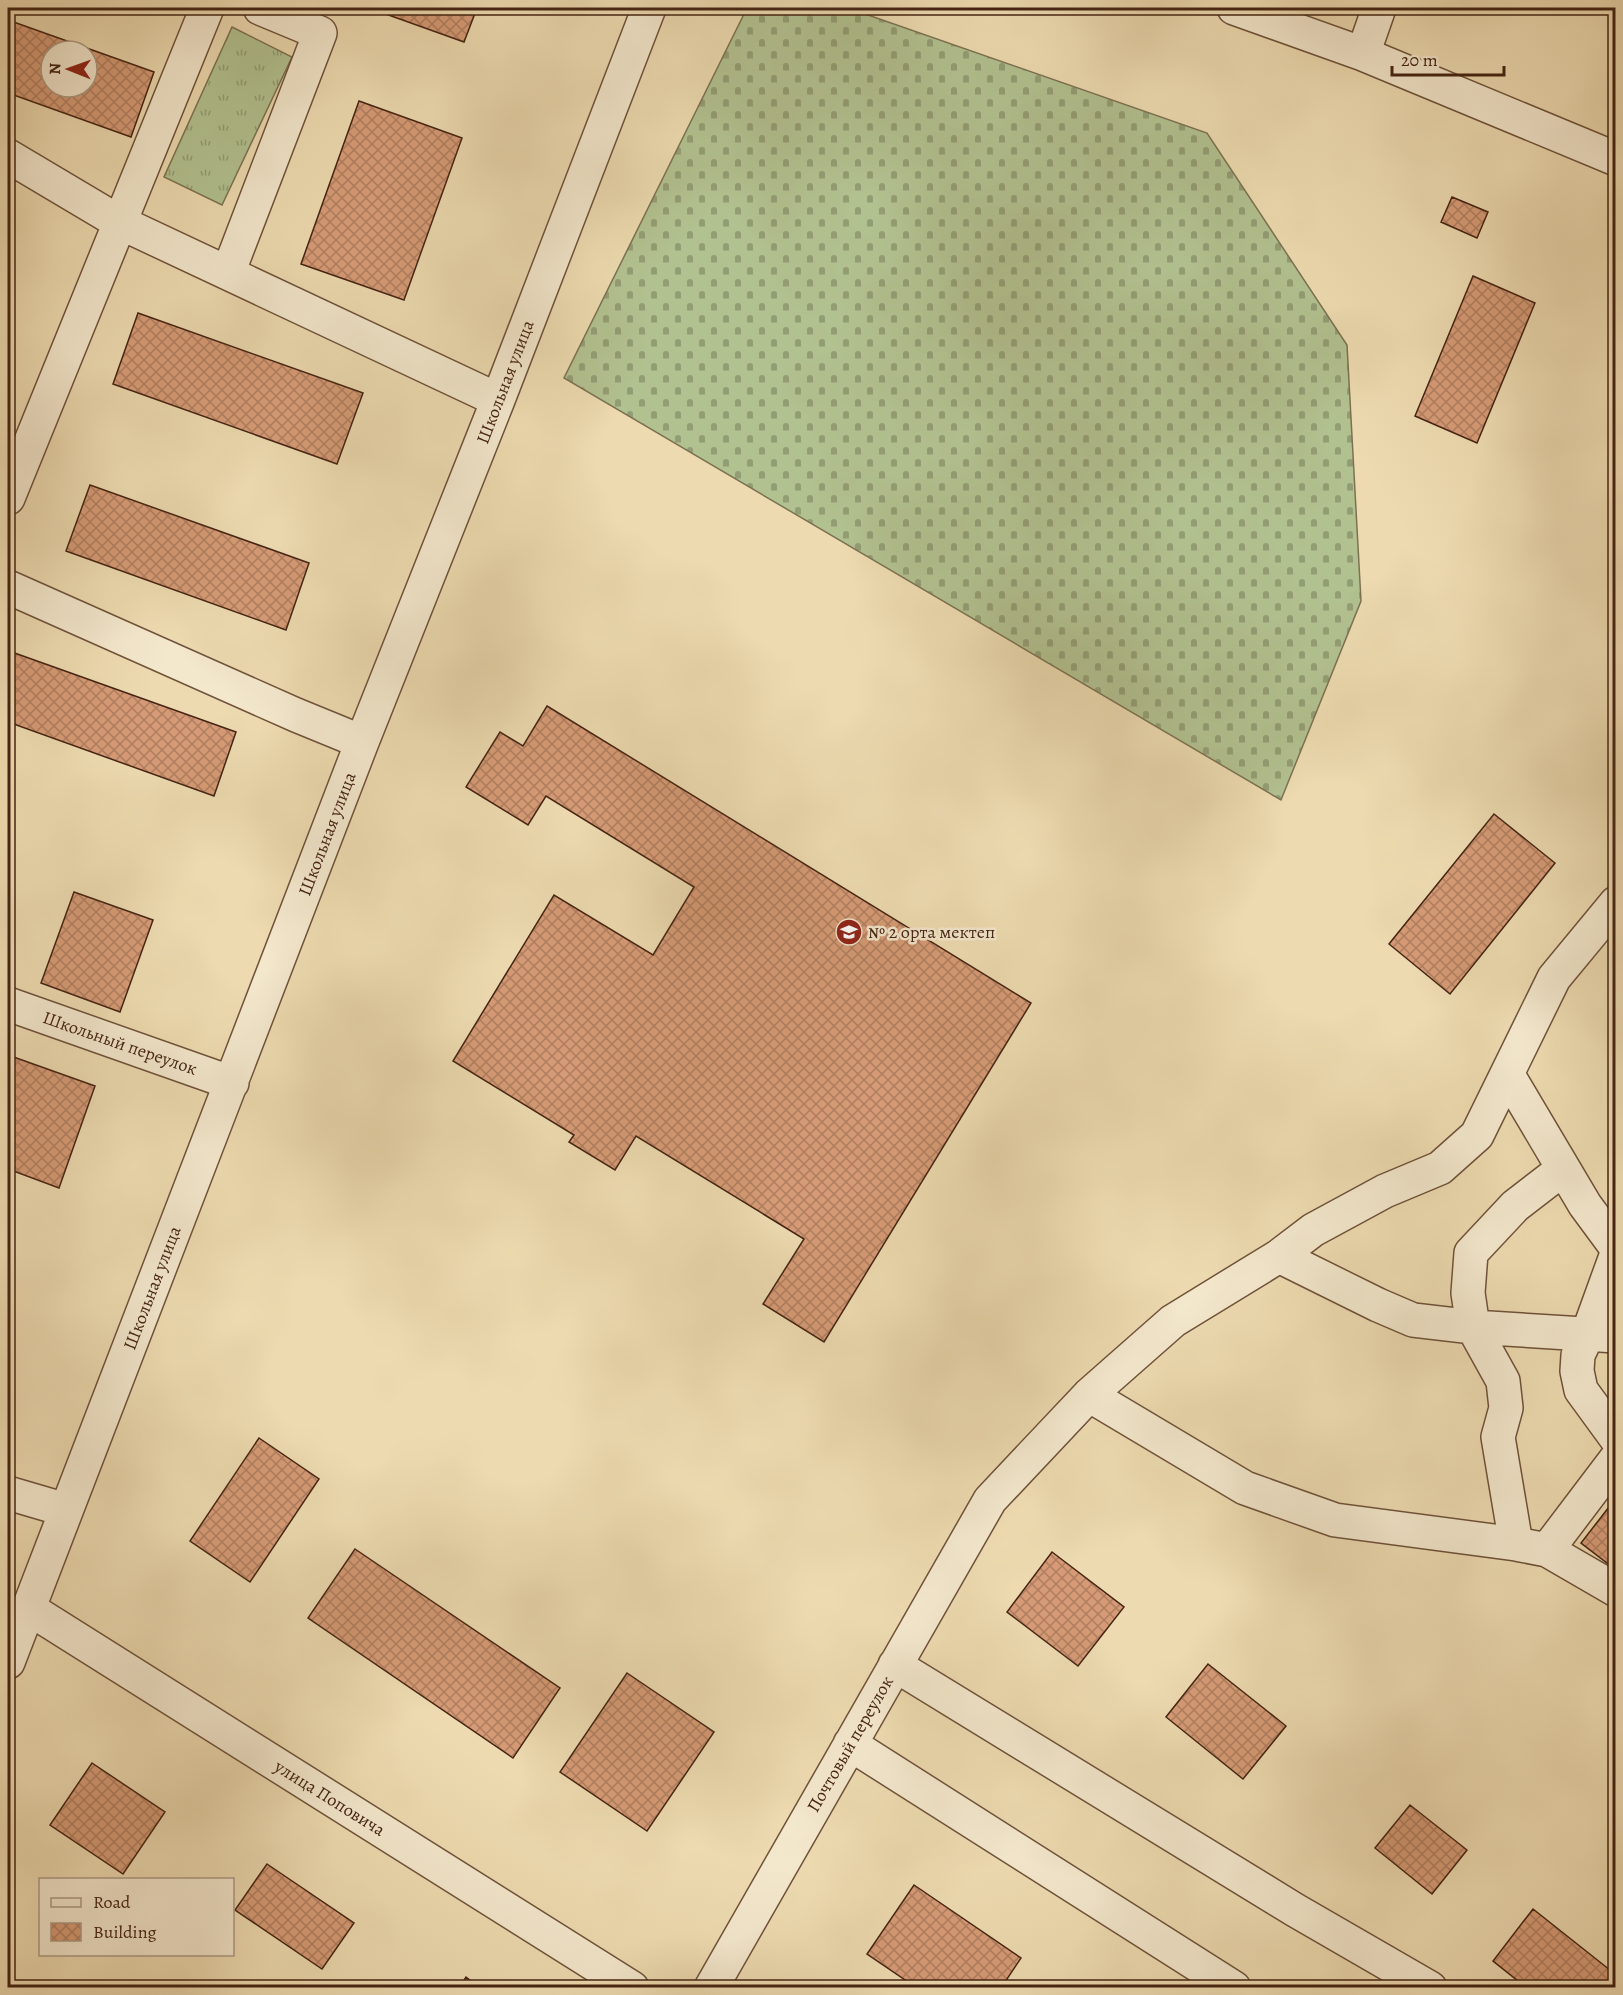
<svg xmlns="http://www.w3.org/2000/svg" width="1623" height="1995" font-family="Alegreya,serif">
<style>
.grass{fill:url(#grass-tufts);stroke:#7c7252;stroke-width:1.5}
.cemetery{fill:url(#cemetery-stones);stroke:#7c7252;stroke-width:1.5}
.building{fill:url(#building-cross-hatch);stroke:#452413;stroke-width:1.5;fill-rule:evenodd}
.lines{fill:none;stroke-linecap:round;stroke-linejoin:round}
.minor-casing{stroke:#6f523a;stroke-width:36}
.minor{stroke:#f3e7cc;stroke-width:33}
.labels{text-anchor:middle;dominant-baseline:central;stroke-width:5;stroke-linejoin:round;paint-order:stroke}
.street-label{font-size:18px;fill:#452413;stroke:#f3e7cc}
.poi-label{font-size:18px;fill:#452413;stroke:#f3e7cc;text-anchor:start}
</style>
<defs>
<pattern id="grass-tufts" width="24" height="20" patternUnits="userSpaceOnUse" patternTransform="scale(1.5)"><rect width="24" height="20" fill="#b2c190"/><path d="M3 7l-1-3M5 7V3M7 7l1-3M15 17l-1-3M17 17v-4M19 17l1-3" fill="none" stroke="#939d74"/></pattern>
<pattern id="cemetery-stones" width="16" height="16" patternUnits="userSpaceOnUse" patternTransform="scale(1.5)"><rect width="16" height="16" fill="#b2c190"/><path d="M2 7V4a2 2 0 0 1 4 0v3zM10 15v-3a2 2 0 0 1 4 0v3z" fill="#939d74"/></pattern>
<pattern id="building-cross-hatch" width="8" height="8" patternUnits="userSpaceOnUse" patternTransform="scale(1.5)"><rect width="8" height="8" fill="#d69b76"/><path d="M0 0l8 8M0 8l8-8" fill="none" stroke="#af7e60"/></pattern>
</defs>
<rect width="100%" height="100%" fill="#eddab0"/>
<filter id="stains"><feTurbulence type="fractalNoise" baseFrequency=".00333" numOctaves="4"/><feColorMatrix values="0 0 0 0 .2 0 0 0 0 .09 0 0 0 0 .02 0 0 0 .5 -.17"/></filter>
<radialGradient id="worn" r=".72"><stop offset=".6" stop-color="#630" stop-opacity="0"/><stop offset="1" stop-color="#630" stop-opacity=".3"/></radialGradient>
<path class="grass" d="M232 27 292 57 222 205 164 177Z"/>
<path class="cemetery" d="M747 8H848L1207 133 1347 345 1361 601 1281 800 564 378Z"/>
<path class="building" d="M369 8H477L464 42Z
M8 20 154 72 131 137 8 93ZM51 51H87V87H51Z
M359 101 462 138 404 300 301 264Z
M1452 197 1488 212 1477 238 1441 222Z
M1473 276 1535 303 1477 443 1415 416Z
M138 313 363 393 337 464 113 384Z
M90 485 309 563 286 630 66 551Z
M9 651 236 732 214 796 8 722V656Z
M547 706 1031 1003 824 1342 763 1304 804 1239 636 1136 615 1170 569 1142 574 1135 453 1061 554 895 653 955 694 887 546 796 528 825 466 787 500 732 523 746Z
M1494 814 1555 863 1450 994 1389 944Z
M74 892 153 920 120 1012 41 983Z
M8 1055 95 1086 59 1188 8 1169Z
M259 1438 319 1479 250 1582 190 1541Z
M1616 1498V1570L1581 1543Z
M355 1549 560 1688 513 1758 308 1618Z
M1052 1552 1124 1607 1078 1666 1007 1612Z
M1208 1664 1286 1726 1243 1779 1166 1717Z
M627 1673 714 1732 647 1831 560 1772Z
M92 1763 165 1812 123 1874 50 1825Z
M1410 1805 1467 1850 1432 1894 1375 1848Z
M267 1864 354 1923 322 1969 235 1910Z
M914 1885 1021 1958 1001 1988H917L867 1954Z
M1533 1909 1615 1974 1604 1988H1527L1493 1961Z
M466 1977 480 1988H459Z"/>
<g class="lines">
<defs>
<path id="minor" d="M1234 8 1363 54 1616 159
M1363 54 1379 8
M8 156 119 222 498 400
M228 273 320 33 260 8
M8 498 207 8
M8 587 296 715 362 742
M8 1004 232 1083
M1508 1075 1585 1205 1616 1247
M1279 1256 1378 1305 1413 1320 1473 1327 1616 1336
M1616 1256 1587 1336 1578 1355 1577 1371 1581 1390 1616 1438
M1089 1395 1245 1488 1335 1520 1516 1544 1547 1550
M1616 1459 1547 1550 1616 1590
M8 1493 66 1510
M1516 1544 1498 1437 1506 1408 1503 1381 1473 1327 1468 1293 1471 1253 1515 1206 1563 1169
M28 1608 632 1988
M8 1662 362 742 498 400 649 8
M895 1665 1295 1910 1430 1988
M850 1744 1234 1988
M711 1988 990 1500 1089 1395 1173 1321 1279 1256 1313 1230 1385 1191 1440 1168 1477 1135 1554 978 1616 903"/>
</defs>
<use href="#minor" class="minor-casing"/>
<use href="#minor" class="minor"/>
</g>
<defs>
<symbol id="school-disc" viewBox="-11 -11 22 22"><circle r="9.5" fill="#8f2418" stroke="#f3e7cc"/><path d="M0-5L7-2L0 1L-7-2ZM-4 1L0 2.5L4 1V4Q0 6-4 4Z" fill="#fff"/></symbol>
</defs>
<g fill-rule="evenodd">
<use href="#school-disc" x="834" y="917" width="30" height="30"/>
</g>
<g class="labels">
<g class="street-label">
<text transform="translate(505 382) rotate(-69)">Школьная улица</text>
<text transform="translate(327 834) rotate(-69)">Школьная улица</text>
<text transform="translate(120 1043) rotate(19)">Школьный переулок</text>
<text transform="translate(152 1288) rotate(-69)">Школьная улица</text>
<text transform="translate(850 1744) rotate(-60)">Почтовый переулок</text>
<text transform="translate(330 1798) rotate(32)">улица Поповича</text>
</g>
<g class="poi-label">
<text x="868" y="932">№ 2 орта мектеп</text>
</g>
</g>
<rect width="1623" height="1995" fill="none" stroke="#eddab0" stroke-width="30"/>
<rect x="9" y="9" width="1605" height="1977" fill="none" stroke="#452413" stroke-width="3"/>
<rect x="15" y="15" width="1593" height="1965" fill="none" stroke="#452413" stroke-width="1.5"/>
<rect x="39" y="1878" width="195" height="78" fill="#f3e7cc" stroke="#ad9982" stroke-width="1.5"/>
<rect x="51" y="1898" width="30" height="9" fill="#f3e7cc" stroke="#ad9982" stroke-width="1.5"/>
<text x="93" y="1908" font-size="18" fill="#452413">Road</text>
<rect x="51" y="1923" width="30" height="18" fill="url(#building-cross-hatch)" stroke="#ad9982" stroke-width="1.5"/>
<text x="93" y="1938" font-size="18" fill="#452413">Building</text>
<g transform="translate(69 69) rotate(271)"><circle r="28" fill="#f3e7cc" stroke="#ad9982" stroke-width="1.5"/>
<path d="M0-4.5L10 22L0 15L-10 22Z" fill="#8f2418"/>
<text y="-9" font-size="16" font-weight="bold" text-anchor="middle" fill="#452413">N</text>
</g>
<path d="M1392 66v9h112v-9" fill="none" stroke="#452413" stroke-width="3"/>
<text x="1401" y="66" font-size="18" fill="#452413" stroke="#f3e7cc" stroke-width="4.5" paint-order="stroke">20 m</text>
<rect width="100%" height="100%" filter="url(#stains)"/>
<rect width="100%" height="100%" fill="url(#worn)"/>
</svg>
